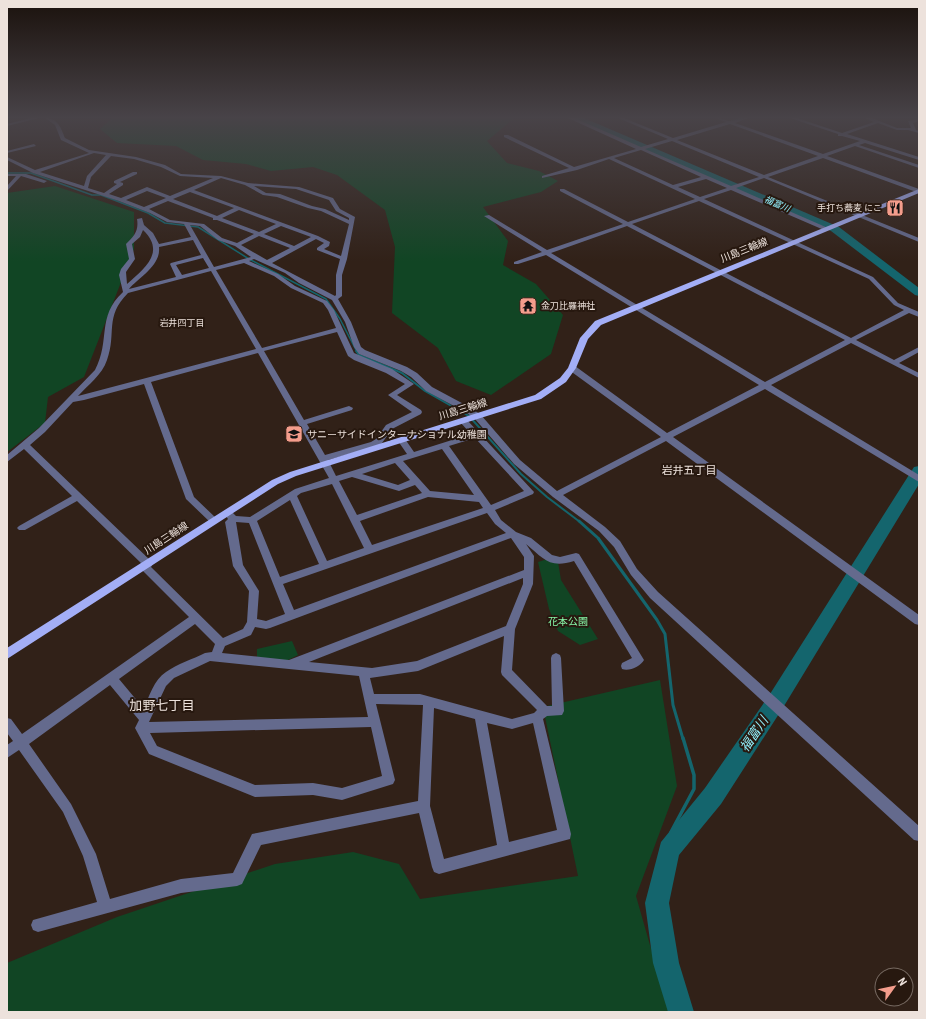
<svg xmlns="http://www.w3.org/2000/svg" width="926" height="1019" font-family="'Roboto Condensed','Noto Sans JP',sans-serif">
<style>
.green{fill:#114524}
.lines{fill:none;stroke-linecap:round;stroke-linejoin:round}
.stream-far3{stroke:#14656d;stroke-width:1.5}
.stream-far2{stroke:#14656d;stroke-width:2}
.stream-far1{stroke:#14656d;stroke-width:3}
.stream{stroke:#14656d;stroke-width:3.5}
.river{fill:#14656d;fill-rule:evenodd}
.minor{fill:#646a8d;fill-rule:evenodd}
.major{fill:#a3aef6;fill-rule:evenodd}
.labels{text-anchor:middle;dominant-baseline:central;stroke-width:4;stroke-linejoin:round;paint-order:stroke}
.far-water-label{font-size:9px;font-style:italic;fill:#91effb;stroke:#27180f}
.far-poi-label{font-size:9px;fill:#ede2dc;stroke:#27180f;text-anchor:end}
.far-neighbourhood-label{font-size:9px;fill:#ede2dc;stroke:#27180f}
.street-label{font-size:10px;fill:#ede2dc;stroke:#27180f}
.poi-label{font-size:10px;fill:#ede2dc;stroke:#27180f;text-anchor:start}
.park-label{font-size:10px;fill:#87f8a9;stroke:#27180f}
.neighbourhood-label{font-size:11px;fill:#ede2dc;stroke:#27180f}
.near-neighbourhood-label{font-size:13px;fill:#ede2dc;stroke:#27180f}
.near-water-label{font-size:13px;font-style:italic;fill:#91effb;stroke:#27180f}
</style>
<rect width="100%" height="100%" fill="#312118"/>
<path class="green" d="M112 118H514L487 141 507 163 539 171 558 181 541 192 483 207 508 241 503 265 536 284 563 315 551 354 491 395 456 381 438 348 392 313 395 247 385 210 337 175 313 167 271 171 246 164 203 160 176 146 117 143 100 129Z
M55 186 134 212V249L84 377 48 397 45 423 7 452V193Z
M557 556 561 580 598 639 580 645 558 631 549 609 538 562Z
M292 641 298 655 284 662 257 658V649Z
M660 680 677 786 636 896 669 1012H7V963L117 917 275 864 353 852 399 864 420 899 578 876 543 707Z"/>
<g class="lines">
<path class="stream-far3" d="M732 121 742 118
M7 173H31L92 195H101L148 213 165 223 198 227 249 259 326 299 340 319 357 352"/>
<path class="stream-far2" d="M356 351 359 355 402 373 425 391 469 416 521 474 547 497 580 522"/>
<path class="stream-far1" d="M579 521 598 538 657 620 665 634 673 705 683 739"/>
<path class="stream" d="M669 850 671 832 694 789V775L683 738"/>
<path class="river" d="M573 118H584L839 227 919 288V296L915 295 831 231Z
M919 466V484L784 706 721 804 679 855 669 903 679 963 694 1012H668L653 963 645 903 661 842 705 788 770 694 914 467Z"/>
<path class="minor" d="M31 118H39L7 126V124Z
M45 118C58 118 61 128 65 138L89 150 136 157 165 165 181 174 221 176 248 183 299 187 333 198 340 209 355 217 347 259 342 275V296L338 299 351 322 361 347 365 350 407 367 417 373 432 387 473 409 481 415 520 460 557 491 661 437 569 370V366H575L667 433 759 385 546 255 518 264H514V262L542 252 484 216 489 215 547 250 623 224 560 191V189H564L628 222 695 199 609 159 577 170 542 178V176L569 168 504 137V135H508L574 167 636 149 568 118H574L641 147 668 139 618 118H624L673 138 726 122 716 118C721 118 725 121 730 121 736 121 742 118 748 118L735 123 823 154 860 141 842 136H838V134L790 118H797L842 133 874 122 865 118H872L897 128H911L908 121 919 119V121L913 123 916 130 919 131V133L908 130H897L878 123 847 134 919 157V160L865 143 859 145 919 165V168L855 146 827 156 919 189V193L823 158 768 177 919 238V242L764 178 736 188 828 228V230H824L731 190 704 199 873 277 898 303 919 312V317L909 313 856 340 894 360 919 347V352L899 363 919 373V378L851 343 771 385 919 475V482L765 389 673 437 919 615V625L915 624 666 441 563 495 605 527 620 541 637 569 658 592 919 826V841L914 840 650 598 631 575 614 547 599 531 553 497 514 464 475 419 467 413 426 391 411 377 401 371 359 354 354 347 345 322 332 300 299 283 285 273 254 259 249 261 278 274 295 286 327 301 334 310 354 353 392 369 414 384 397 395 421 410 422 412 421 414 392 429 382 443 377 446 328 460 336 476 407 454 398 441 399 439H405L414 452 471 434 460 422 461 420H467L534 492 533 494 495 510 501 520 516 532 531 538 552 555 560 557 576 553 579 554 644 660C641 666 629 672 622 669L621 666 622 663 632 658 574 561C549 569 543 558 526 544L534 556 533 584 515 629 512 670 547 706H552L551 658 552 655 556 653 560 655 561 658 564 711 562 715 547 716 543 719 571 834 570 839 439 874 434 872 432 867 419 813 261 845 242 884 237 886 181 893 38 932 33 930 31 925 33 920 97 902 83 856 63 812 19 750 7 758V745L13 741 7 733V718L11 719 22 734 189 617 141 569 139 566 141 563 77 501 25 530H19L17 528 19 526 72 496 24 449 7 462V455L39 428 95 370C111 340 96 317 123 292L119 275 121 269 129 259 126 244C134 236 139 231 137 219L142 218 144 225 153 233 159 244 191 237 184 224 167 222 150 213 119 201 33 173 7 160V157L35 170 89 153 61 140 55 125ZM730 124 818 156 764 175 677 140ZM672 141 759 177 731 186 645 149ZM641 150 701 177 673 185 614 158ZM94 153 106 155 87 176 84 186 40 172ZM111 156 134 159 161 167 180 176 213 178 170 196 147 187 121 198 109 194 123 185V183L120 182 137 174V172H133L114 181V183L117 184 104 193 88 188 91 177ZM221 178 245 185 263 195 277 197 308 208 321 211 349 224 341 256 324 249 329 246 330 242 318 236 194 190ZM706 179 727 188 700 197 678 187ZM254 186 296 189 329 200 336 211 349 218V220L325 209 312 206 280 194 266 193ZM147 191 166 198 144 207 126 200ZM190 192 234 208 217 216 173 199ZM168 201 213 218V220H217L254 234 237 243 222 238 204 224 170 220 149 209ZM699 201 869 279 894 305 904 310 851 338 632 224ZM239 210 276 224 259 232 222 218ZM190 225 200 226 218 240 235 246 251 257 214 267ZM281 226 311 237 294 246 264 234ZM627 226 845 340 765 382 551 253ZM143 230C166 252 145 268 127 284L126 272 135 259 132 244 140 237ZM259 236 290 248 267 260 241 245ZM316 239 324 243 317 248V250L340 259 336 275V295L335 296 272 263ZM193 240 201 255 171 263 170 264 176 277 129 289C139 277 161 266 159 247ZM203 258 209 268 182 275 176 265ZM244 263 274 276 291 288 323 303 328 310 336 328 262 348 216 270ZM211 271 256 349 78 396C88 385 102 375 107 360 117 333 104 317 128 293ZM337 332 348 356 354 360 386 373 405 384 388 395 412 412 386 425 376 439 371 442 325 455 307 424 352 410 353 408 349 406 304 420 264 351ZM258 353 329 478 295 489 250 517 236 516 233 513H227L225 515 228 519 225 522 233 566 249 591 247 622 243 629 223 638 151 567 153 564 151 561 30 445 45 432 73 402 84 400 144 384 186 499 211 523H217L219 521 217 519 194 497 151 382ZM475 438 524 491 491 505 449 446ZM442 449 474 495 430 491 403 461ZM395 463 410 480 398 485 362 474ZM352 477 399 491 415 485 422 493 357 515 339 481ZM332 484 364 548 327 561 297 496 301 493ZM428 497 479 502 483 508 372 545 360 521ZM290 500 319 564 280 577 257 521ZM487 513 495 524 506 533 294 610 283 584ZM236 522 249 523 285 614 266 621 257 619 259 591 243 565ZM511 538 524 557V570L289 660 222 653 225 646 251 635 255 627 266 629 270 628ZM523 578V584L506 626 417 661 372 668 309 662ZM195 624 215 644 212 652 205 653C193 659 177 664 166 672 154 680 149 696 144 709L119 679ZM504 636 501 672 502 675 537 710 534 713 512 719 420 694H374L370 678 418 671ZM210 661 359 676 368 717 149 722 166 686 174 678ZM110 685 139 720 135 728 149 754 255 797 313 795 342 800 393 784 395 780 376 704 423 705 418 801 257 833 252 834 233 873 181 879 110 899 96 854 71 804 29 744ZM434 708 475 719 497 845 444 859 430 806ZM487 723 512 729 533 723 557 830 509 842ZM371 727 382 776 342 788 313 783 255 785 157 746 150 733Z
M34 144 36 146 7 153V151Z
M7 174H26L47 181 44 183 21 176 7 191V186L16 176H7Z"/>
<path class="major" d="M919 189V193L601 325 588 339 576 368 566 382 541 399 296 476 278 484 7 659V648L272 480 290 472 535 395 560 378 568 368 580 338 595 321Z"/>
</g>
<linearGradient id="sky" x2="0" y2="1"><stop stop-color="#1b120d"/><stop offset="0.45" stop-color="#484348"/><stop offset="1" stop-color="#484348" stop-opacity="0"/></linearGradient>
<rect width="926" height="261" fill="url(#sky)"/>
<defs>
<symbol id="restaurant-square" viewBox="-11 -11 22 22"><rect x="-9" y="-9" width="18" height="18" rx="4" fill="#f49d8c" stroke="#27180f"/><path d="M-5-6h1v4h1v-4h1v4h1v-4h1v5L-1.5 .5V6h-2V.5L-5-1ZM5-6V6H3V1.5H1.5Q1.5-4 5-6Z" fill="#111"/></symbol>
<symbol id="temple-square" viewBox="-11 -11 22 22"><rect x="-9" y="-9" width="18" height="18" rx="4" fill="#f49d8c" stroke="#27180f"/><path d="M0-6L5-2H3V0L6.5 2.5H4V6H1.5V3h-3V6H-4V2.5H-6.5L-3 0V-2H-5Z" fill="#111"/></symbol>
<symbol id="school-square" viewBox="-11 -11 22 22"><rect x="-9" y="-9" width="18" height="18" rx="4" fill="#f49d8c" stroke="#27180f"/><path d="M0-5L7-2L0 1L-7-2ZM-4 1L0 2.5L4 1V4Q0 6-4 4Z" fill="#111"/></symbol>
</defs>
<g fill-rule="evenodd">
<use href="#restaurant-square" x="885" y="198" width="20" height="20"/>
<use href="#temple-square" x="518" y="296" width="20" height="20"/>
<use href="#school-square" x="284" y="424" width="20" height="20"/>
</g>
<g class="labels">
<g class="far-water-label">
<text transform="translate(777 204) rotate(23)">福富川</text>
</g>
<g class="far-poi-label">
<text x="882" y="208">手打ち蕎麦 にこ</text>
<text x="541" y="306" text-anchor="start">金刀比羅神社</text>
</g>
<g class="far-neighbourhood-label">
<text x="182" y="323">岩井四丁目</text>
</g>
<g class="street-label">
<text transform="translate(744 250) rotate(-22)">川島三輪線</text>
<text transform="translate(463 409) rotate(-17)">川島三輪線</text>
<text transform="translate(166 538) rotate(-33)">川島三輪線</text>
</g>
<g class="poi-label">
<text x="307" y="434">サニーサイドインターナショナル幼稚園</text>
</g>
<g class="park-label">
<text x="568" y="621">花本公園</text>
</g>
<g class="neighbourhood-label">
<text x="689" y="470">岩井五丁目</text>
</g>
<g class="near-neighbourhood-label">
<text x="162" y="705">加野七丁目</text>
</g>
<g class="near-water-label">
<text transform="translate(754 734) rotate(-56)">福富川</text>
</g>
</g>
<rect width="926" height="1019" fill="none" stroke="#ede2dc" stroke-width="16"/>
<g transform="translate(894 987) rotate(57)"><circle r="19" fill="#27180f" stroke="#766961"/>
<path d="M0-3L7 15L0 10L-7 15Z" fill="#f49d8c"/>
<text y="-6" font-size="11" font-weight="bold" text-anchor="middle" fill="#ede2dc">N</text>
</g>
</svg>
